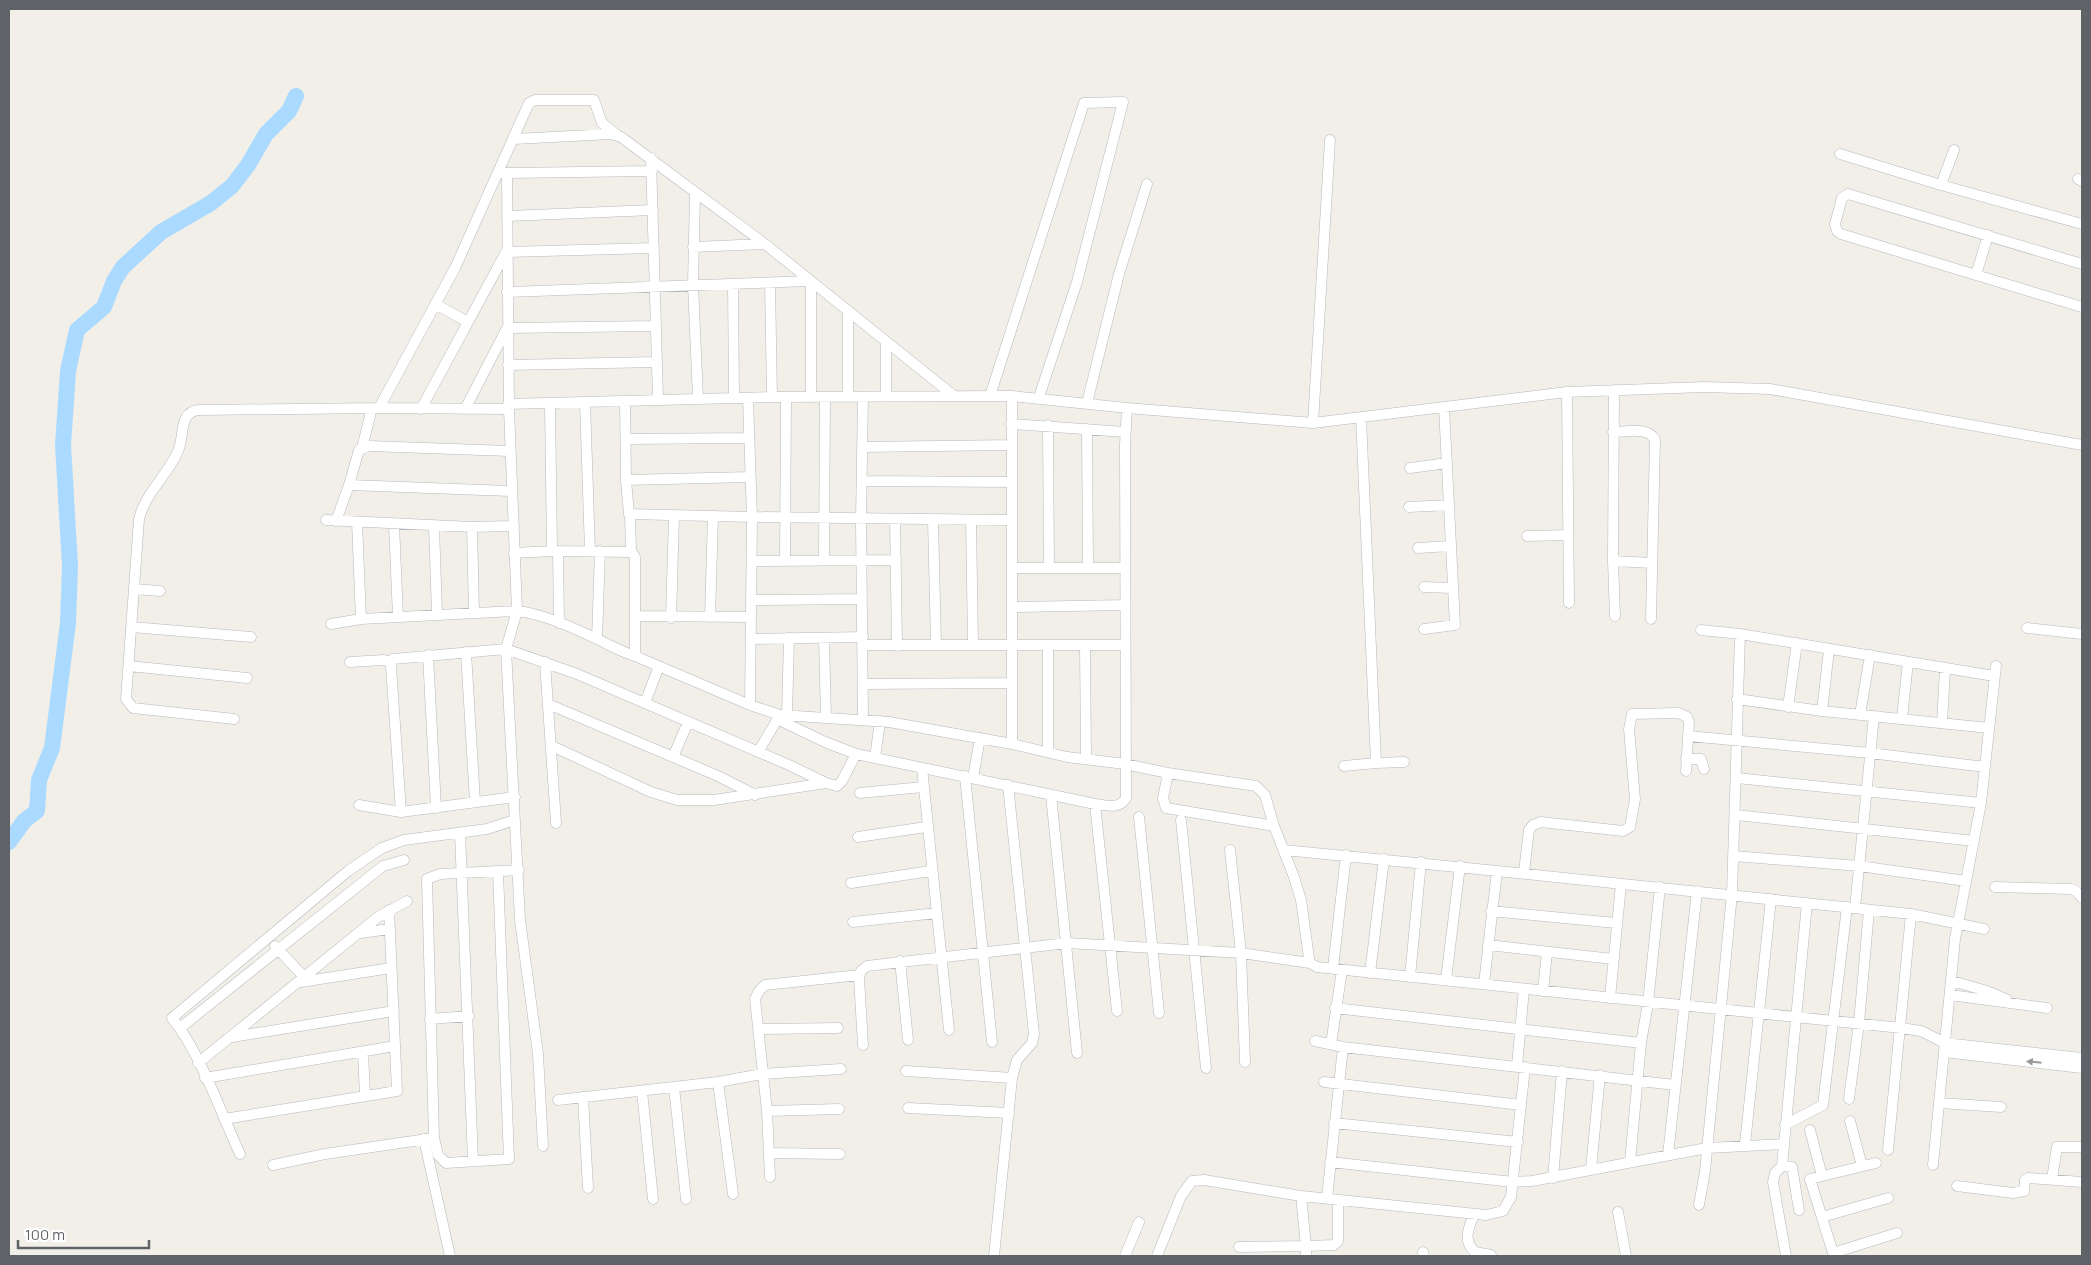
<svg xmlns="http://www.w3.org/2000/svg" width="2091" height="1265" font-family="Manrope,sans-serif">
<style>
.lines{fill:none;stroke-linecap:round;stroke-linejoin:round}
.river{stroke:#aadaff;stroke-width:16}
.minor-casing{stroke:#b5b8bc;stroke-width:11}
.minor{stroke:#fff;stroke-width:10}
.oneway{fill:#979a9d}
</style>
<rect width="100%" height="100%" fill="#f1efe8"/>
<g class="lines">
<path class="river" d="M9 842 24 821 37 811 39 780 52 748 68 623 70 566 63 445 68 371 77 330 104 307 114 281 123 267 161 232 211 203 232 186 248 165 266 134 289 111 296 96"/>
<defs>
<path id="minor" d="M514 139 611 134 621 137 765 244 954 396
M1954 150 1941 185 2082 224
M1840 154 1941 185
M651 158 658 399
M501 173 652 171
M2078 179 2082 181
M695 193 693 285 698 398
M507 216 653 210
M1988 235 1976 275 2082 307
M693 247 765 244
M1976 275 1841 234 1837 231 1835 224 1842 198 1848 194 2082 264
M770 283 772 397
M733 284 734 398
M507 292 809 281
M435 304 468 322
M886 343V396
M508 365 657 362
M1614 390 1613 561 1615 616
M1567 392 1569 603
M811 396V283
M848 396V311
M990 396 1084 103 1123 102 1077 282 1039 397
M863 397 861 520 863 719
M748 398 752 517 1012 520
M625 401 626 480 629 514 752 517 750 705
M585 402 590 551
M550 403 552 551
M1087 403 1119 274 1147 184
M508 404 772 397 1012 396 1127 408 1313 423 1567 392 1704 387 1770 389 2082 445
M379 408 455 268 529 103 535 100H594L602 123 617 135
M421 409 506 252 654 248
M465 409 507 328 655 326
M1313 423 1330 140
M1011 424 1125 432
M1048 425 1049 568
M1087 429 1088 567
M1613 432C1626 432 1649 426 1655 440L1651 619
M626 439 749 438
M863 447 1011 445
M362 448 372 408
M509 451 369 446 359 450 349 485 512 491
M1410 468 1447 463
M626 480 750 477
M862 481 1012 482
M1409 507 1449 505
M630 514 631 551
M326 520 472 527 514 526
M895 520 897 646
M933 520 936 645
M971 520 973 645
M336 521 349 485
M357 522 361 619
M394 524 398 617
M434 526 437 614
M472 527 474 613
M1527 536 1568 535
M1418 548 1450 546
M558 551 559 623
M514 553 552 551 632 552 635 557V656
M752 561 896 560
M785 561 786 397
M824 561 825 397
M1613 561 1652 563
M1012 568H1125
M1424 587 1452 588
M135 589 160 591
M752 600 862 599
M1012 607 1125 605
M635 616 751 617
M710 617 713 516
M671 618 674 516
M331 624 361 619 517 611 509 409
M132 627 251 637
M2027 628 2082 634
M1424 629 1455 625 1444 407
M1701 630 1740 634 1994 676
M824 638 826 718
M597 639 600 551
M752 639 863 637
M863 645H1125
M1048 645V752
M1085 645 1086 759
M466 652 475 802
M428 655 436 808
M350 662 384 660 391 662
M545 662 556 823
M129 666 247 678
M864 684 1011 683
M1737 699 1822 711 1989 728
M645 703 659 666
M548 704 718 776 755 795
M1788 707 1797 643
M1822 711 1829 650
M787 715 789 638
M1860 715 1870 655
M1902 718 1908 662
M234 719 133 708 126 699 139 519C145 493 168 475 178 451 185 436 178 412 199 410L379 408 509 409 507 174
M777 719 825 742 856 754 1095 804C1106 805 1119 810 1126 798L1125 445 1127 408
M1942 723 1945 669
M1688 736 1870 753 1985 767
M1012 744V396
M552 746 651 792 677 800H714L826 783 837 786 842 781 856 754
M758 752 780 715
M673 757 688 722
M875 758 880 721
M1686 759H1701L1704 769
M1376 763 1404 762
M1344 766 1376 763 1361 417
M922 768 949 1030
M1168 773 1163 798 1166 808 1274 826
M965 776 992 1042
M973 778 980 738
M1737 778 1981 803
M860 793 923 787
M1051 795 1077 1053
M1095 804 1117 1011
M359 805 401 812 515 797
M401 812 391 666 393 659 506 649 577 674 789 765 826 783
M1736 815 1974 841
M1139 817 1159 1013
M1181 820 1206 1068
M460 833 473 1161
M858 837 926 827
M1230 850 1241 953 1245 1062
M1284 850 1497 871
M1734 856 1859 866 1966 881
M1524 872 1529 830 1533 825 1541 822 1623 831 1630 827 1635 799 1629 729 1632 714 1679 713 1687 717 1689 722 1686 771
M851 883 931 871
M1995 887 2071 889 2076 891 2082 898
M1855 908 1874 716
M1491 911 1616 923
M853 922 937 913
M360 933 390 929
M1488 945 1613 959
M275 946 305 978
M900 961 908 1040
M1333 968 1346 855
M1370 973 1384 859
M1410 977 1421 862
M1446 980 1460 866
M1952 981 1987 991 2006 999
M301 982 391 968
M1484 984 1497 871 1911 914 1984 929
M1543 991 1547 952
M1950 995 2047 1008
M1610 998 1621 884
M1335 1008 1641 1043
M430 1019 469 1016
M180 1028 383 866 404 860
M760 1029 838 1028
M232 1037 394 1011
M1315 1041 1343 1047 1675 1085
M1331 1044 1342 970
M863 1045 859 978 861 971 867 966 1067 943 1241 953 1310 963
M363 1052 365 1096
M1944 1052 2082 1068
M198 1063 378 917 407 901
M1517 1066 1524 989
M906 1071 1012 1078
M205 1078 395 1046
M718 1082 733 1194
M1324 1082 1521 1105
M674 1087 686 1199
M642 1091 653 1199
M583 1097 588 1188
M1849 1099 1859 1023 1869 910
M558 1100 718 1082 762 1074 841 1069
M1940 1103 2001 1107
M908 1108 1009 1113
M839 1109 767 1111 755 999 759 991 765 985 859 975
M767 1111 770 1177
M224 1119 397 1091 389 910
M1850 1121 1862 1166
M1334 1123 1518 1142
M1785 1125 1823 1105 1847 907
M1810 1130 1822 1176
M434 1138 438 1155 446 1163 509 1159 498 872
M424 1139 450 1256
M1745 1144 1771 899
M543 1146 538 1054 520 920 506 649 517 611C544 614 571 627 595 638 610 645 619 651 635 656L750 705 780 715 889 722 1012 744 1067 757 1125 764 1168 773 1256 786 1265 795 1274 826 1294 877 1301 900 1309 958 1310 963 1317 967 1901 1028 1921 1031 1945 1043 2082 1058
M1888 1150 1911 914
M770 1153 840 1154
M240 1154C221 1113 200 1052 172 1018L348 871 382 848 404 840 487 829 515 820
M1668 1155 1697 891
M1330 1162 1513 1182 1532 1181 1707 1148 1783 1144
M1630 1162 1641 1043 1648 1003 1660 887
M1876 1163 1810 1179 1833 1253 1897 1233
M273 1165 325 1154 434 1138 427 879 440 874 519 870
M1933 1165 1955 939 1981 803 1996 666
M1782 1166 1792 1167 1799 1210
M1591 1169 1600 1075
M1553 1178 1562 1071
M2052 1179 2057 1147H2082
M1957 1186 2013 1193 2024 1191 2025 1180 2028 1178 2082 1182
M1327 1198 1343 1047
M1699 1205 1705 1171 1732 894 1740 634
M1618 1212 1626 1256
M1474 1214C1469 1227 1462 1241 1475 1252L1491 1255
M1822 1217 1888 1198
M1239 1247 1306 1246 1301 1196 1486 1215 1503 1211 1511 1197 1525 1067
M1423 1252 1424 1256
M994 1256 1012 1078 1017 1060 1032 1043 1034 1034 1008 785
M1125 1256 1139 1222
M1157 1256 1181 1196 1192 1181 1204 1180 1301 1196
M1306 1256V1246L1334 1245 1338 1241V1200
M1786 1256 1773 1182 1775 1173 1782 1166 1807 903"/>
</defs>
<use href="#minor" class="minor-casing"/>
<use href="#minor" class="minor"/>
</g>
<defs><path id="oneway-solid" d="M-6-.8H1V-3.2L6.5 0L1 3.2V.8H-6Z" transform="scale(1.25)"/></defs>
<use class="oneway" href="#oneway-solid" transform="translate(2034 1062) rotate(-174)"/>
<rect width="2091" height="1265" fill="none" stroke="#5f6368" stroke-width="20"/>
<path d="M18 1240v8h131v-8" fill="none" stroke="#5f6368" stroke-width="2.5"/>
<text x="25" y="1240" font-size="15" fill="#5f6368" stroke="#ffffff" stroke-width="4" paint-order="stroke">100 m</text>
</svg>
